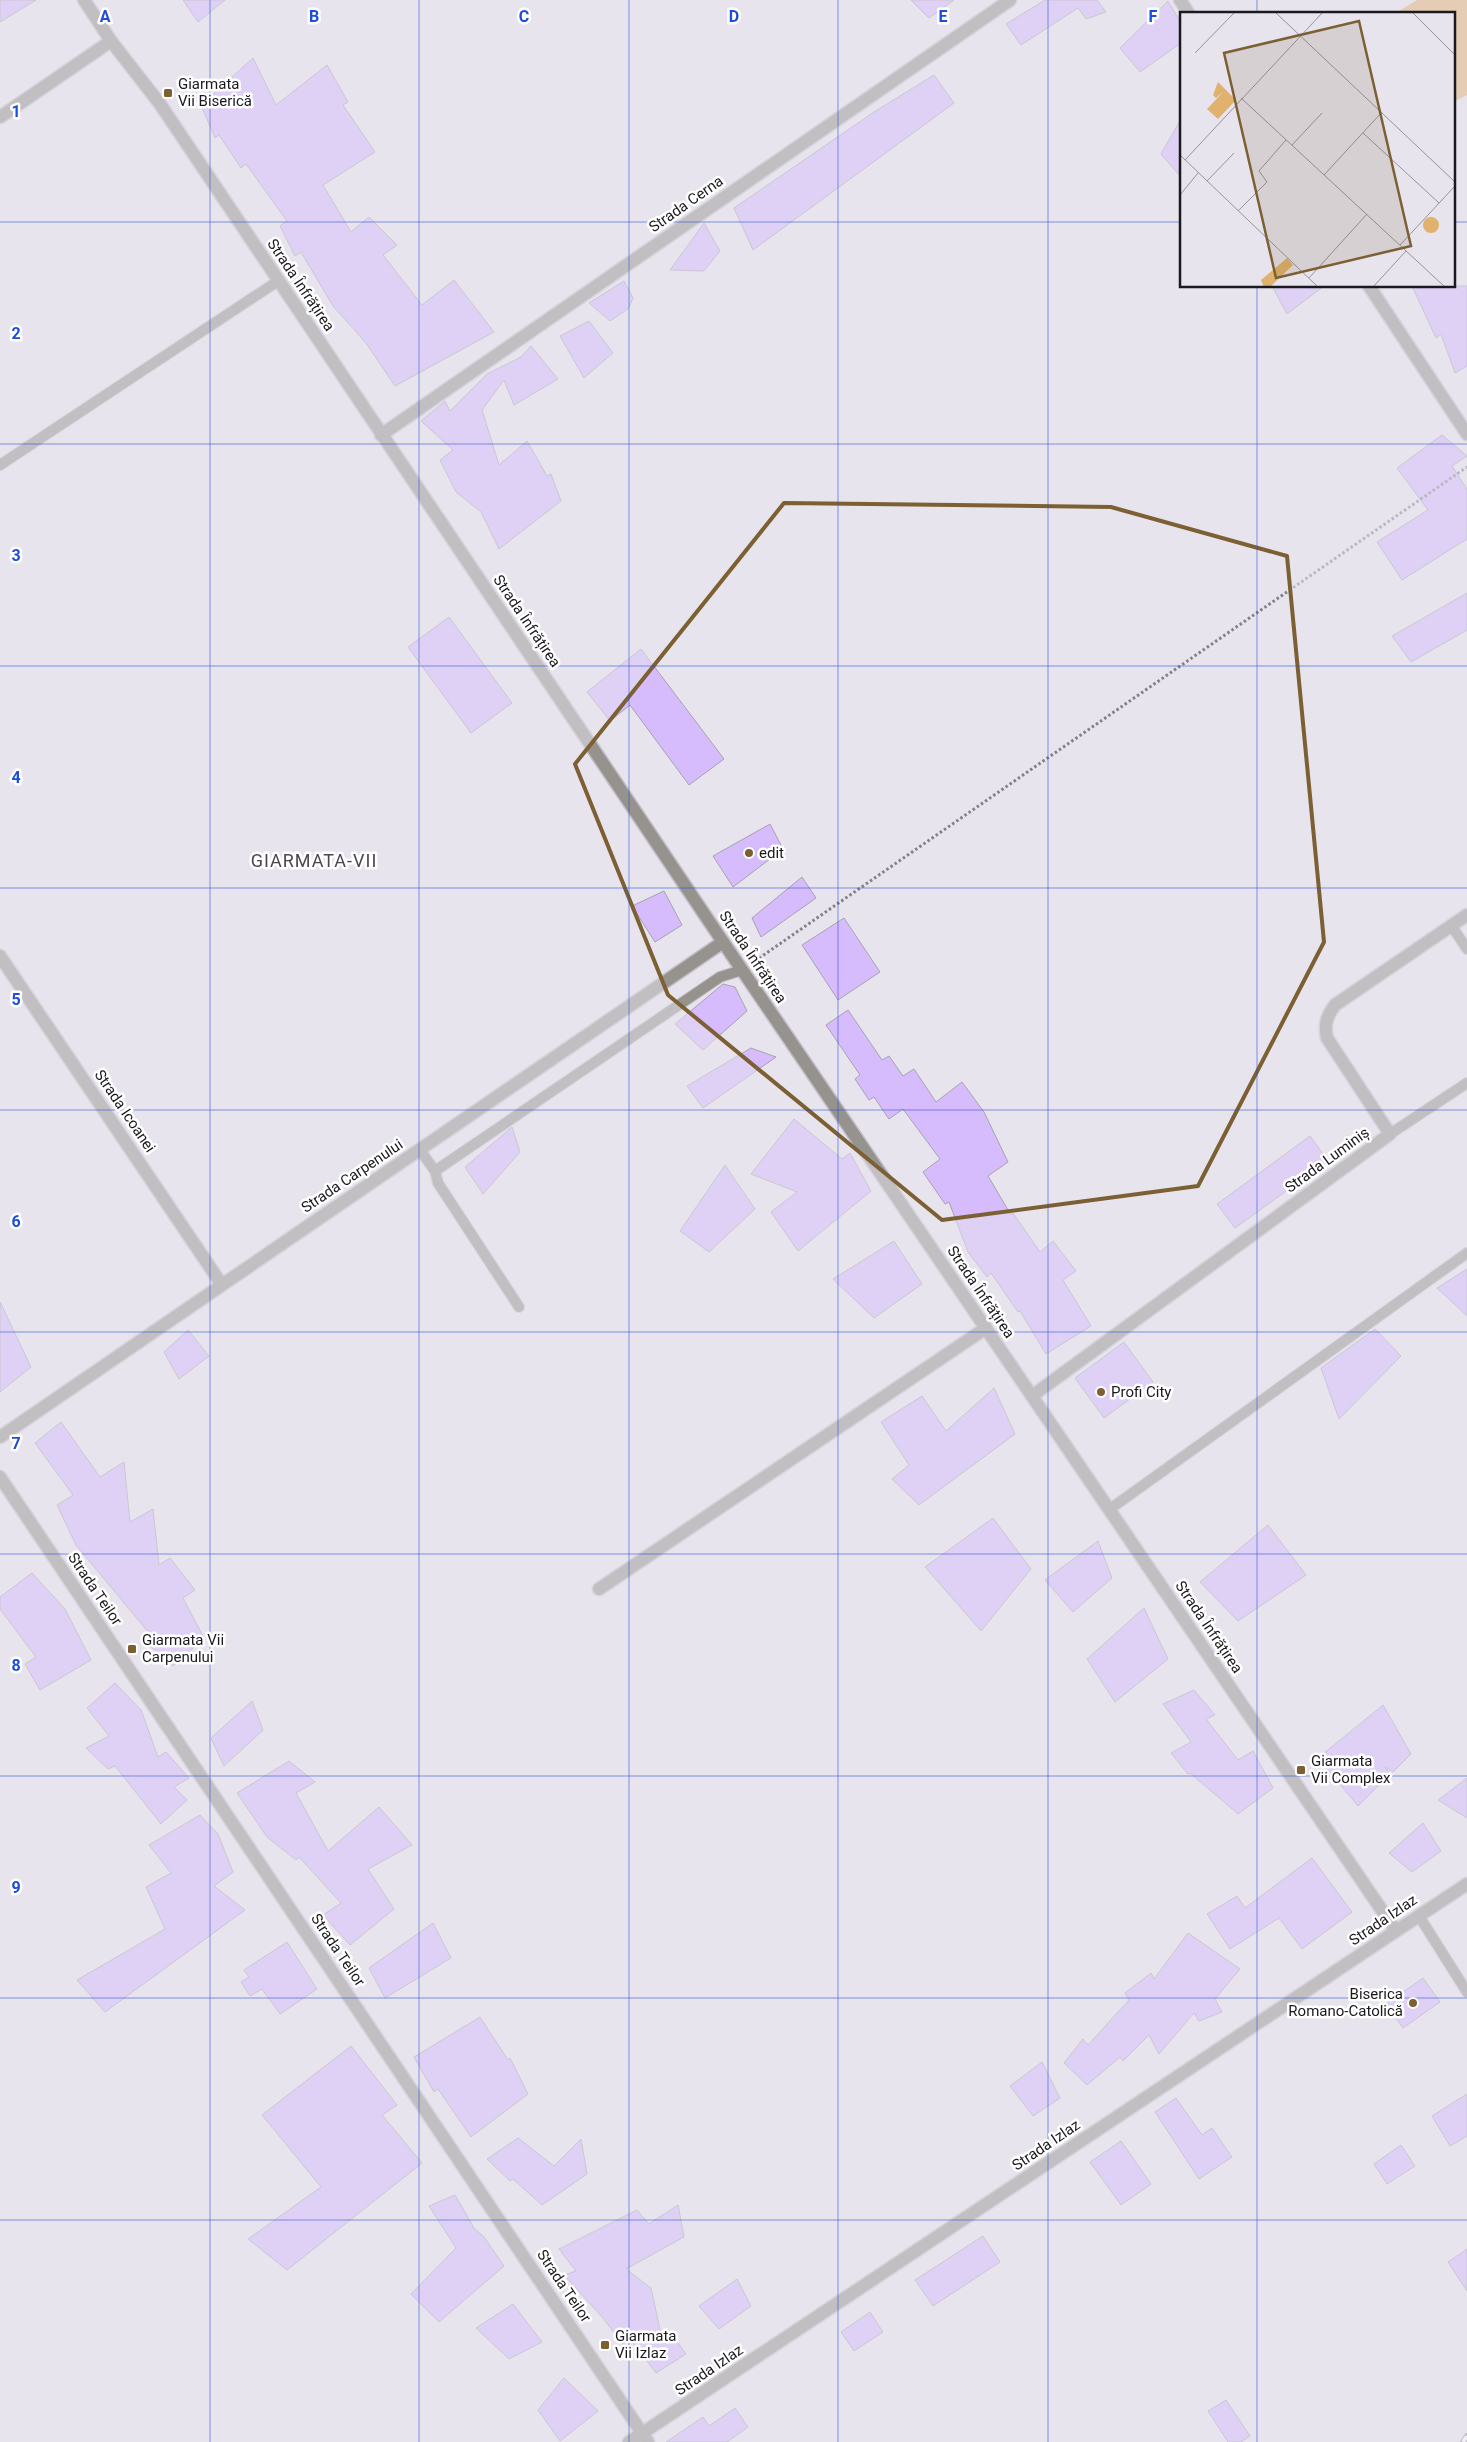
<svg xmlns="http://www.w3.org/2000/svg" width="1467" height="2442" font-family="Roboto,sans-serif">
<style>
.green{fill:#e0b26d}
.building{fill:#d6bbfd;stroke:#a7a3ad}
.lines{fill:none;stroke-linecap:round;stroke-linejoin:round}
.service-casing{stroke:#c3bfc8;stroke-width:12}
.minor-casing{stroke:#c3bfc8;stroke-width:15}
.tertiary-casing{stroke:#c3bfc8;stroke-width:15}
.path{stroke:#838087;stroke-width:3;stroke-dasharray:2.5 2.5;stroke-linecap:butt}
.service{stroke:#96938f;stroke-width:10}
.minor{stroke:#96938f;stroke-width:12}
.tertiary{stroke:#96938f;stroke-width:12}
.rail-casing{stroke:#817e85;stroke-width:5.5}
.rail{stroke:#fff;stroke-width:4;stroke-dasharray:11;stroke-linecap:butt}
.marked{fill:none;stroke:#7c6033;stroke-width:4;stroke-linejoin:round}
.grid{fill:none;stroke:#1d4ed8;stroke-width:1;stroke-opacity:0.55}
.poi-dot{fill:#7c6033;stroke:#fff;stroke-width:2}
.labels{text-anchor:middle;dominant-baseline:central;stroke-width:5;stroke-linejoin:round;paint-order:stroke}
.poi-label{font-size:15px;fill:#1b191d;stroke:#fff;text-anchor:start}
.street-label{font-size:15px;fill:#1b191d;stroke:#fff}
.quarter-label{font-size:18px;letter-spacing:1px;fill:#4b4750;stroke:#fff}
.inset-road{fill:none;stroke:#96939a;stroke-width:1}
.view{fill:#7c6033;fill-opacity:0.15;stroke:#7c6033;stroke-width:2.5}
.inset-edge{fill:none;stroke:#1b191d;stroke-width:2.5}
.grid-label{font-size:16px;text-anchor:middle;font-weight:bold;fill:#1d4ed8;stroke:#fff;stroke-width:5;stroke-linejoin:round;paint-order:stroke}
</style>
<rect width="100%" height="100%" fill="#e8e4ee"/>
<path class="green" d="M1417 0H1467V95L1453 102V14H1394Z"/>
<path class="building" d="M0 0H36L0 22Z
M183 0H225L198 22Z
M911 0H954L929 18Z
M1045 0H1097L1106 12 1086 19 1078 8 1021 45 1006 24Z
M1168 1 1181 23V43L1140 72 1120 48Z
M253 58 276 105 327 65 348 102 343 105 375 152 323 185 351 232 369 217 397 245 383 255 422 305 454 280 494 332 395 386 366 343 333 306 301 252 295 256 280 226 287 221 246 164 241 168 219 135 215 138 201 105Z
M934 75 954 103 753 250 734 208 874 112Z
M1181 119V177L1161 154Z
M704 223 720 251 704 271 670 270Z
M624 281 633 298 628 309 610 321 589 303Z
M1272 286H1324L1287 314Z
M1412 286H1467V366L1455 373 1441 334 1436 338Z
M589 321 613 353 584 378 560 336Z
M531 346 558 379 514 405 504 380 482 410 499 465 527 441 547 476 551 474 561 501 499 549 481 512 456 492 440 460 453 450 421 421 445 401 450 411 487 374 521 357Z
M1442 435 1467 456 1452 466 1467 489V539L1402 580 1377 542 1428 510 1397 468Z
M1467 593V630L1411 662 1392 636Z
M449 617 512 703 471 733 408 647Z
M641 649 724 759 689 785 630 705 610 721 587 692Z
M770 824 783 849 733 887 713 856Z
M802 877 816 898 761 937 752 918Z
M664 891 682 925 655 942 632 906Z
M844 918 880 972 838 1000 802 945Z
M723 984 735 987 747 1011 703 1050 675 1024Z
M848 1010 882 1060 889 1056 903 1076 914 1069 936 1102 962 1082 984 1112 1008 1162 988 1176 1011 1215 1013 1213 1040 1252 1053 1241 1076 1271 1063 1280 1091 1326 1046 1354 1020 1311 1018 1312 991 1273 987 1277 968 1252 949 1202 945 1204 923 1172 940 1159 903 1109 889 1119 874 1097 869 1100 855 1079 860 1075 826 1025Z
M751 1048 776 1057 703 1108 687 1086Z
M794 1119 842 1159 850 1153 871 1191 798 1251 771 1212 797 1192 751 1174Z
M512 1127 520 1152 483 1194 465 1167Z
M1310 1136 1328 1161 1235 1228 1217 1204Z
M725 1165 755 1209 709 1252 680 1231Z
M894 1241 922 1284 874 1318 833 1279Z
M1467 1269V1316L1437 1288Z
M0 1302 31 1367 0 1392Z
M1375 1329 1401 1356 1339 1419 1321 1368Z
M188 1330 209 1356 179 1379 164 1352Z
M1124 1342 1153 1382 1104 1418 1075 1378Z
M994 1388 1015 1434 919 1505 892 1479 909 1465 881 1422 922 1396 946 1431Z
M61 1422 100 1477 124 1462 130 1522 153 1509 159 1565 170 1558 195 1590 183 1598 204 1638 173 1666 143 1640 149 1633 76 1545 57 1505 73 1495 35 1443Z
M993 1518 1031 1569 981 1631 925 1567Z
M1268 1525 1306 1575 1238 1621 1200 1582Z
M1098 1541 1112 1578 1073 1612 1045 1580Z
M32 1573 65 1609 91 1660 40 1690 25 1664 36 1657 0 1609V1597Z
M1144 1608 1168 1659 1115 1702 1087 1659Z
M115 1683 141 1710 158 1757 166 1752 189 1778 174 1787 187 1800 161 1824 115 1766 108 1769 86 1748 109 1736 87 1708Z
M1194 1690 1215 1715 1206 1719 1238 1760 1253 1751 1273 1788 1238 1814 1190 1773 1188 1774 1171 1753 1191 1742 1163 1704Z
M252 1701 263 1730 224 1766 211 1738Z
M1383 1705 1411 1754 1393 1772 1385 1767 1390 1774 1358 1806 1318 1758Z
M289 1761 315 1782 296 1793 328 1851 379 1807 412 1845 368 1869 394 1909 350 1945 323 1915 341 1903 299 1857 296 1860 267 1837 237 1793Z
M1467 1778V1818L1438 1800Z
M200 1815 218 1834 233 1872 214 1886 245 1910 105 2012 77 1980 165 1929 146 1887 171 1873 149 1845Z
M1423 1823 1441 1851 1412 1872 1389 1853Z
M1312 1858 1352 1912 1302 1949 1279 1918 1230 1949 1207 1914 1237 1896 1245 1908Z
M433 1923 451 1958 385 1998 369 1968Z
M1188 1933 1240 1969 1215 1999 1222 2012 1199 2021 1194 2013 1159 2054 1149 2035 1123 2061 1120 2057 1087 2085 1064 2063 1083 2039 1088 2045 1129 2000 1125 1993 1151 1973 1154 1979Z
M287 1942 317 1989 280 2014 262 1989 250 1996 241 1982 249 1977 244 1970Z
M1423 1978 1440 2002 1403 2028 1386 2004Z
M480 2017 508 2060 510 2058 528 2094 471 2137 438 2089 434 2092 414 2057Z
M351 2046 397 2105 382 2115 422 2163 287 2270 248 2239 321 2187 262 2115Z
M1042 2062 1060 2098 1033 2116 1010 2086Z
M1467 2094V2136L1450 2146 1432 2116Z
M1176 2098 1202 2135 1212 2128 1232 2157 1199 2179 1155 2112Z
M518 2138 554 2166 581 2139 587 2174 542 2205 513 2179 510 2181 487 2159Z
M1121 2141 1151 2184 1121 2205 1090 2162Z
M1401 2145 1415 2166 1387 2184 1374 2164Z
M455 2195 474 2228 484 2237 504 2266 439 2322 411 2294 456 2248 429 2206Z
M678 2205 684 2237 626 2269 651 2288 661 2334 668 2329 686 2354 656 2373 633 2343 626 2349 603 2318 564 2275 576 2271 559 2249 637 2210 649 2224Z
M983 2236 1000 2262 933 2306 915 2280Z
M1467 2249V2291L1448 2262Z
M737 2279 751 2306 719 2329 699 2306Z
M513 2304 542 2342 509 2359 476 2328Z
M870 2312 883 2332 854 2351 841 2332Z
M564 2378 598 2411 560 2441 538 2410Z
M1226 2400 1250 2436 1241 2442H1228L1208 2411Z
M735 2408 748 2427 727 2442H666L703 2417 709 2426Z"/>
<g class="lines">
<defs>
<path id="service" d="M0 465 278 281
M1451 925 1467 949
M1390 1134 1467 1083
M420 1150 435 1171
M519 1307 438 1183 435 1171 720 977 742 970
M1110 1509 1467 1253
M1419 1916 1467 1992"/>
<path id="minor" d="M1180 0 1189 14
M0 117 111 41
M1369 286 1467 434
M381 435 1010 0
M0 956 222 1285
M1032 1396 1390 1134 1327 1038C1324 1024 1327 1016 1335 1005L1467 915
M0 1437 723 942
M0 1477 648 2442
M599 1589 986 1328
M629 2442 1396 1931"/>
<path id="tertiary" d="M84 0 111 41 160 104 723 942 1396 1931 1467 1884"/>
</defs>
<use href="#service" class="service-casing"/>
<use href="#minor" class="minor-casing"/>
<use href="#tertiary" class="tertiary-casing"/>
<path class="path" d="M755 961 1467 467"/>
<use href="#service" class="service"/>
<use href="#minor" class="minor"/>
<use href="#tertiary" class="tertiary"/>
<defs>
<path id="rail" d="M1463 2442 1467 2436"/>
</defs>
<use href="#rail" class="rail-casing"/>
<use href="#rail" class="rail"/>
</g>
<path d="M0 0H1467V2442H0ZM784 503 1111 507 1287 556 1324 942 1198 1186 942 1220 668 995 575 764Z" fill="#e8e4ee" fill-opacity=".55" fill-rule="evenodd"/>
<path class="marked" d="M784 503 1111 507 1287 556 1324 942 1198 1186 942 1220 668 995 575 764Z"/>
<path class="grid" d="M210 0V2442M419 0V2442M629 0V2442M838 0V2442M1048 0V2442M1257 0V14M0 222H1181M1453 222H1467M1257 286V2442M0 444H1467M0 666H1467M0 888H1467M0 1110H1467M0 1332H1467M0 1554H1467M0 1776H1467M0 1998H1467M0 2220H1467"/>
<g class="poi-dot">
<rect x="163" y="88" width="10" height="10" rx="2.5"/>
<circle cx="749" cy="853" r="5"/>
<circle cx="1101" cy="1392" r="5"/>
<rect x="127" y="1644" width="10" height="10" rx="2.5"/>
<rect x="1296" y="1765" width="10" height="10" rx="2.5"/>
<circle cx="1413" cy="2003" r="5"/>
<rect x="600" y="2340" width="10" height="10" rx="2.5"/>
</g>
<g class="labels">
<g class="poi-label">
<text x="178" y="84">Giarmata<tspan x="178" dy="17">Vii Biserică</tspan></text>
<text x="759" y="853">edit</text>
<text x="1111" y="1392">Profi City</text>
<text x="142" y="1640">Giarmata Vii<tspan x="142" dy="17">Carpenului</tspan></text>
<text x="1311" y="1761">Giarmata<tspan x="1311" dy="17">Vii Complex</tspan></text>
<text x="1403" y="1994" text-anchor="end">Biserica<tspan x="1403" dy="17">Romano-Catolică</tspan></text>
<text x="615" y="2336">Giarmata<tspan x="615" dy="17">Vii Izlaz</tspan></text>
</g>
<g class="street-label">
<text transform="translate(686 204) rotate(-35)">Strada Cerna</text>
<text transform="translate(301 285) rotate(56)">Strada Înfrățirea</text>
<text transform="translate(527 621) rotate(56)">Strada Înfrățirea</text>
<text transform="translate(753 957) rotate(56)">Strada Înfrățirea</text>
<text transform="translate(125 1111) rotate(56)">Strada Icoanei</text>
<text transform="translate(1327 1160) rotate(-36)">Strada Luminiș</text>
<text transform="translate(352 1176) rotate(-34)">Strada Carpenului</text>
<text transform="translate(981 1292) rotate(56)">Strada Înfrățirea</text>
<text transform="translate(95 1589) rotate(56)">Strada Teilor</text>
<text transform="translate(1209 1627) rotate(56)">Strada Înfrățirea</text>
<text transform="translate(1383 1920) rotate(-34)">Strada Izlaz</text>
<text transform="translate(338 1950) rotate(56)">Strada Teilor</text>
<text transform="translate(1046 2145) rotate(-34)">Strada Izlaz</text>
<text transform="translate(564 2286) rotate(56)">Strada Teilor</text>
<text transform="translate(709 2370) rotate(-34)">Strada Izlaz</text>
</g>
<g class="quarter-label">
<text x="314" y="860">GIARMATA-VII</text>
</g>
</g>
<g transform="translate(1180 12)">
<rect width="275" height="275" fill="#e8e4ee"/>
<path d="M38 70 56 88 38 107 27 97 43 80 36 86 33 83ZM243 213a8 8 0 1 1 16 0a8 8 0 1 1-16 0ZM107 246 113 253 90 275H84L81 268Z" fill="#e0b26d"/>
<path class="inset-road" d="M95 0 275 170M232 0 275 43M15 41 55 0M61 86 265 275M183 121 259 191M112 133 142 101M0 143 138 275M5 148 143 0M144 163 202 100M27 169 54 141M0 183 18 161M58 199 87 170 79 159 106 128M220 233 275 174M129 266 187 202M193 275 226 239"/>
<path class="view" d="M179 9 231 234 96 266 44 41Z"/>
<rect width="275" height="275" class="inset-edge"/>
</g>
<g class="grid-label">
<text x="105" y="22">A</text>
<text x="314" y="22">B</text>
<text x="524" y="22">C</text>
<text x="734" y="22">D</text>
<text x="943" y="22">E</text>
<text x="1153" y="22">F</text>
<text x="16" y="117">1</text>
<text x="16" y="339">2</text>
<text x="16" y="561">3</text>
<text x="16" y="783">4</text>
<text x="16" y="1005">5</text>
<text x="16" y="1227">6</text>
<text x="16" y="1449">7</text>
<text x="16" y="1671">8</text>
<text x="16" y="1893">9</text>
</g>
</svg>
